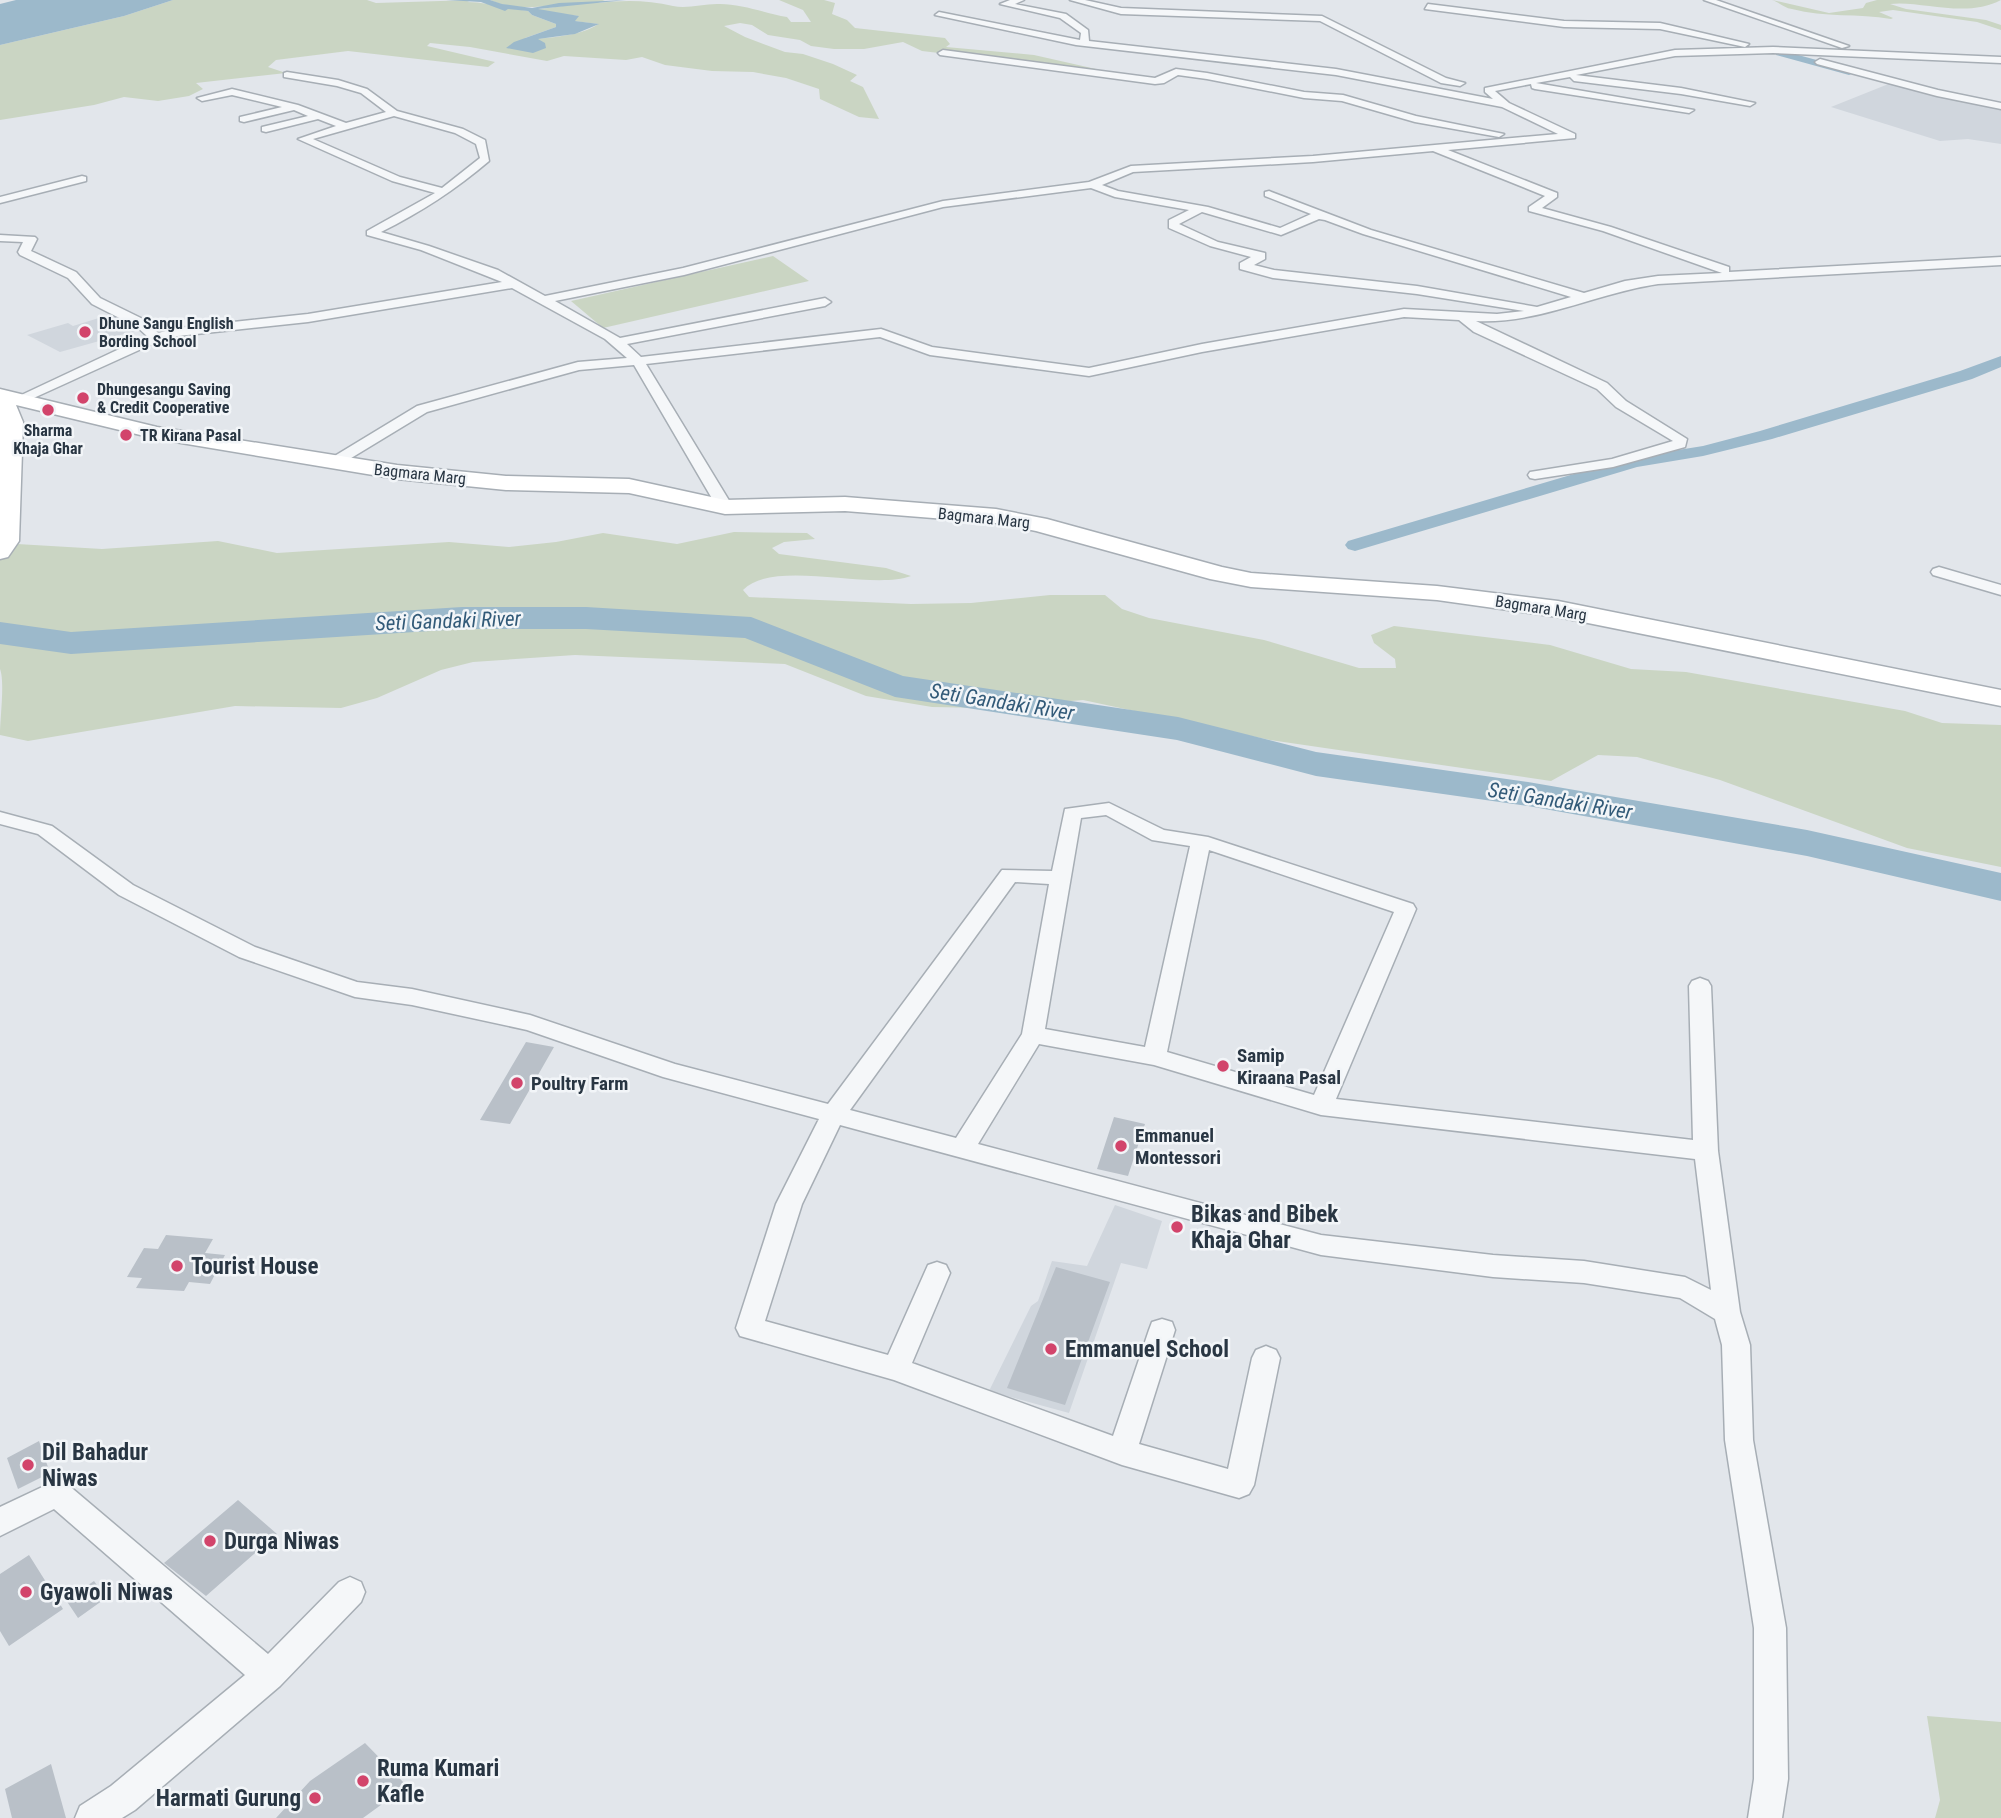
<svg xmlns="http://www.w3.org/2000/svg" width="2001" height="1818" font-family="'Roboto Condensed',sans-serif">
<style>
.built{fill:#d0d6dd}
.green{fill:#cad5c3}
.water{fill:#9cb9cb}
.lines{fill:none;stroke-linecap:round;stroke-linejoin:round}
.canal{fill:#9cb9cb;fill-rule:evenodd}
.river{fill:#9cb9cb;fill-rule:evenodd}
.building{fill:#b9c0c8}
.street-casing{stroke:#a7aeb5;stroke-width:3}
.secondary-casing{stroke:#a7aeb5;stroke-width:3}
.street{fill:#f5f7f9;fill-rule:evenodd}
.secondary{fill:#fff;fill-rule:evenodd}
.poi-dot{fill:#d2446b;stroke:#f2f5f8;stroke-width:2.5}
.labels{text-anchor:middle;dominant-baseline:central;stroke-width:5;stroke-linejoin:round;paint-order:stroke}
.far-poi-label{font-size:16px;font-weight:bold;fill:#293643;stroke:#f2f5f8;text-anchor:start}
.far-street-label{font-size:16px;fill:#293643;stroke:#f2f5f8}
.poi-label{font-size:19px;font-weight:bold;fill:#293643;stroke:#f2f5f8;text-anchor:start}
.water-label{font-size:21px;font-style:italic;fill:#325a78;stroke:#f2f5f8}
.near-poi-label{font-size:23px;font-weight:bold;fill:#293643;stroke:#f2f5f8;text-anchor:start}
</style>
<rect width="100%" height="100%" fill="#e2e6eb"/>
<path class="built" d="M1891 83 2001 107V144L1968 139 1940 141 1831 107Z
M115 313 142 329 60 352 27 335 68 323 73 326Z
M1115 1205 1162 1221 1147 1269 1121 1263 1069 1413 989 1391 1031 1306 1038 1301 1052 1261 1087 1266Z"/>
<path class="green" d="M173 0H367L376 3 473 0 467 2C486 2 508 9 528 11L532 15 556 24V27L525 38C543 40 585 35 598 24L574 21 578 16 533 10 585 3C554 3 520 14 490 0H605L597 3C624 0 648 0 673 6 687 9 702 4 717 4 739 3 765 13 787 17L791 22H811L803 10 779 0H824L835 3 832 14 847 20 855 28 945 38 950 44 946 47 1034 55 1118 74 922 51 903 42 864 49H834L811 46 800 40 768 35 752 25 740 23 724 26 745 37 785 52 803 54 833 64 857 75 850 81 863 87 879 119 859 117 820 99 819 89 786 78 753 72 712 71 665 65 642 57 626 60 564 56 547 61 470 47 430 43 427 46 495 62 488 67 348 51 276 60 268 67 286 73 196 83 203 89 189 96 158 101 124 97 94 105 0 120V45L124 16Z
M1772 0 1829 13 1863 8 1866 3 1877 0H2001C1966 19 1920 0 1890 4L1906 9 1986 20 2001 25V30L1977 22 1893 10 1879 12 1893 18 1891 19C1858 13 1825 18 1792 9 1784 8 1779 2 1772 0Z
M773 256 809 281 603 328 571 301Z
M734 532 807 533 815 539 784 542 772 548 779 554 886 568 911 576C870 591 774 558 743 590L749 597 911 604 971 603 1050 595H1105L1122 609 1149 618 1264 640 1359 668H1396L1395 659 1374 643 1371 635 1394 626 1550 645 1631 669 1686 672 1905 711 1942 723 2001 725V867L1907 848 1720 780 1637 757 1598 755 1551 781 1270 740 1083 700 985 708 932 707 866 696 785 664 575 655 473 662 441 670 377 698 341 708 235 706 28 741 0 735C0 718 5 682 0 669V543L102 549 218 541 277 553 449 542 509 547 556 542 603 533 677 544Z
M1927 1716 2001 1722V1818H1935L1940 1800Z"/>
<path class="water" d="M16 0H173L124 16 0 45V4Z
M446 0H490L502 4 532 8 559 3 626 0 538 9 579 16 575 21 599 24 575 34 538 39 545 43 546 48 533 53 506 48 514 42 556 27V24L532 15 528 11 508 9 505 11 481 2Z"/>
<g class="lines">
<path class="canal" d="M1780 50 1853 70 1855 72 1849 75 1776 55V51Z
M2001 356V367L1972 379 1772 439 1703 456 1637 467 1355 551 1348 549 1345 545 1348 541 1628 458 1703 446 1760 431 1960 371Z"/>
<path class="river" d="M462 607H586L751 617 903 676 1178 717 1316 752 1528 782 1807 830 2001 873V901L1807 856 1528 806 1316 776 1177 740 895 697 745 638 586 629H462L71 654 0 644V622L71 632Z"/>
</g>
<path class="building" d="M526 1042 554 1047 510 1124 480 1120Z
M1114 1117 1145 1124 1128 1176 1097 1169Z
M166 1235 213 1239 205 1253 225 1255 210 1284 189 1282 184 1291 136 1288 142 1278 127 1277 144 1248 158 1249Z
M1056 1267 1110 1282 1065 1405 1007 1388Z
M39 1441 50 1473 18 1489 7 1458Z
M238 1500 277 1534 206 1596 164 1563Z
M29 1555 63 1609 9 1646 0 1631V1574Z
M94 1581 106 1598 78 1618 66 1600Z
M365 1743 407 1786 363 1818H276L310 1781Z
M51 1764 66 1818H12L5 1789Z"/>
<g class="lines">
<defs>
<path id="street" d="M1010 0H1024L1015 4 1066 14 1088 30 1089 41 1336 69 1493 99 1485 92V88L1675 50 1773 47 2001 57V63L1773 53 1675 56 1576 75 1681 88 1755 103 1750 106 1681 94 1574 81 1570 77 1536 83 1694 110 1689 113 1535 89 1532 88 1531 84 1495 91 1509 103 1575 134V138L1448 150 1557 193V197L1542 208 1611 227 1729 267V272L2001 257V265L1658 284C1596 293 1540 324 1476 321L1607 383 1626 401 1687 439 1685 447 1613 467 1535 479 1530 478 1528 475 1530 472 1612 459 1673 441 1616 407 1597 389 1474 332 1459 320 1404 317 1202 352 1089 376 930 355 880 337 646 364 733 507 725 512 717 507 634 365 579 370 427 412 338 466H328L326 463 328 460 417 406 578 362 627 358 605 339 512 288 308 322 178 336 159 341 27 401H17L15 398 147 336 137 327 92 304 68 278 20 255 18 252 23 242 0 241V235L35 237 37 239 31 251 76 272 100 298 147 321 158 333 178 328 308 314 502 282 421 250 367 235V231L435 193 392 181 298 139 336 126 318 119 266 132 262 131V127L308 116 294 110 244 122 240 121V117L282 107 232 95 202 101 197 98 232 89 298 105 346 123 386 112 361 93 337 86 284 77V73L287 72 338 80 367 89 397 111 463 129 485 140 489 161C455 190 421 212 381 232L429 246 498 270 545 296 683 268 943 201 1089 182 1131 166 1313 156 1558 134 1502 107 1336 75 1076 45 935 15 939 12 1080 40 1081 33 1060 18 1000 4ZM394 116 455 133 476 144 480 158 442 188 400 177 313 139ZM1433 151 1545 196 1529 207V211L1603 231 1722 273 1658 276 1625 281 1584 293 1371 230 1269 191 1265 192V196L1311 214 1280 228 1208 207 1118 191 1102 185 1133 172 1313 162ZM1091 188 1115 197 1189 210 1169 220V228L1210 246 1251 257 1240 263V269L1273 278 1417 294 1524 311 1497 314 1404 309 1202 344 1089 368 932 347 881 329 641 357 627 344 825 306 831 302 825 298 620 338 555 301 684 275 943 207ZM1202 212 1281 235 1319 219 1325 220 1363 234 1571 297 1537 307 1417 286 1274 270 1254 265 1265 259V253L1218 242 1179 224Z
M1070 0H1085L1121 8 1322 16 1446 78 1465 83 1460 86 1441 83 1320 21 1121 14Z
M1704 0H1716L1849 46 1842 48Z
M1428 4 1564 21 1660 23 1749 44 1745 47 1660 29 1564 27 1425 9Z
M943 50 1155 78 1176 69 1207 73 1304 92 1343 95 1416 116 1504 134 1499 137 1415 122 1342 101 1304 98 1207 79 1178 75 1164 83 1155 84 940 55 938 53Z
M1820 59 1938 90 2001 103V109L1937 96 1817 64 1815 62Z
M82 176 86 177V181L0 203V197Z
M1939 567 2001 585V595L1933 575 1931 572 1933 569Z
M1109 803 1164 830 1208 837 1413 904 1416 909 1336 1099 1693 1140 1689 986 1692 981 1700 978 1708 981 1711 986 1718 1151 1740 1312 1750 1345 1753 1440 1786 1628 1788 1779 1782 1818H1748L1754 1779V1628L1725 1440 1722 1345 1715 1319 1680 1298 1584 1283 1493 1277 1321 1255 840 1125 802 1204 765 1321 888 1355 928 1265 937 1262 946 1265 950 1273 912 1363 1113 1436 1149 1330 1152 1322 1162 1319 1172 1322 1175 1330 1139 1444 1228 1469 1252 1358 1256 1350 1266 1346 1276 1350 1280 1358 1254 1485 1249 1494 1239 1498 1122 1465 894 1380 740 1336 736 1328 776 1204 819 1119 663 1077 527 1030 412 1005 355 997 239 957 119 895 38 834 0 824V812L52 826 133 885 255 947 357 982 412 989 530 1015 675 1064 828 1104 1002 870 1052 871 1065 809ZM1106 815 1152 840 1190 846 1145 1047 1045 1029 1081 818ZM1209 850 1394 912 1314 1095 1167 1052ZM1015 882 1049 884 1022 1034 956 1138 850 1110ZM1039 1044 1154 1065 1321 1115 1695 1159 1711 1290 1685 1277 1584 1261 1493 1255 1321 1235 978 1144Z
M57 1480 67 1484 268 1654 339 1582 350 1577 361 1582 365 1592 361 1602 280 1686 135 1810 122 1818H75L80 1806 111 1786 245 1675 54 1509 0 1536V1507Z"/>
<path id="secondary" d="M0 389 157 427 397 465 506 476 629 479 725 500 845 497 996 509 1047 519 1222 567 1251 573 1437 586 1558 601 2001 690V706L1558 617 1437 600 1251 587 1210 579 1036 531 996 523 845 511 725 514 629 493 506 490 397 479 157 439 16 405 23 422 19 541 8 557 0 559Z"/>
</defs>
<use href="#street" class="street-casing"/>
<use href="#secondary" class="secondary-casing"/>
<use href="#street" class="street"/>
<use href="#secondary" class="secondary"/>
</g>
<g class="poi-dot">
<circle cx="85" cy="332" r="7"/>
<circle cx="83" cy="398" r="7"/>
<circle cx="48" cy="410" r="7"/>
<circle cx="126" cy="435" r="7"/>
<circle cx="1223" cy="1066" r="7"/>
<circle cx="517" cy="1083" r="7"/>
<circle cx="1121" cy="1146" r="7"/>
<circle cx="1177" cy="1227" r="7"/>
<circle cx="177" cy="1266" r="7"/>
<circle cx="1051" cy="1349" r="7"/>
<circle cx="28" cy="1465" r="7"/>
<circle cx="210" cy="1541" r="7"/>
<circle cx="26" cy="1592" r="7"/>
<circle cx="363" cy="1781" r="7"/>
<circle cx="315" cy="1798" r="7"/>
</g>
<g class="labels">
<g class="far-poi-label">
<text x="99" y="323">Dhune Sangu English<tspan x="99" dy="18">Bording School</tspan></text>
<text x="97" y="389">Dhungesangu Saving<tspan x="97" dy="18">&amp; Credit Cooperative</tspan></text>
<text x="48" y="430" text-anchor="middle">Sharma<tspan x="48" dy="18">Khaja Ghar</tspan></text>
<text x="140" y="435">TR Kirana Pasal</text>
</g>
<g class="far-street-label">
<text transform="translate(420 474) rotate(6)">Bagmara Marg</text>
<text transform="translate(984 518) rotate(6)">Bagmara Marg</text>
<text transform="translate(1541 608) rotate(9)">Bagmara Marg</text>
</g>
<g class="poi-label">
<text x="1237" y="1055">Samip<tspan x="1237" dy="22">Kiraana Pasal</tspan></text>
<text x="531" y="1083">Poultry Farm</text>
<text x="1135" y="1135">Emmanuel<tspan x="1135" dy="22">Montessori</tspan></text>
</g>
<g class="water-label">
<text transform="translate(448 621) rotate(-2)">Seti Gandaki River</text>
<text transform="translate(1002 702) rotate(9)">Seti Gandaki River</text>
<text transform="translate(1560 801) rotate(9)">Seti Gandaki River</text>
</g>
<g class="near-poi-label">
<text x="1191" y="1214">Bikas and Bibek<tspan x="1191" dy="26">Khaja Ghar</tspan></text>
<text x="191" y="1266">Tourist House</text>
<text x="1065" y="1349">Emmanuel School</text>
<text x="42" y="1452">Dil Bahadur<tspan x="42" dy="26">Niwas</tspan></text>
<text x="224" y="1541">Durga Niwas</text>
<text x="40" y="1592">Gyawoli Niwas</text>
<text x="377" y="1768">Ruma Kumari<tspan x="377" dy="26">Kafle</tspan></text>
<text x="301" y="1798" text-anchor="end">Harmati Gurung</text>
</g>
</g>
</svg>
